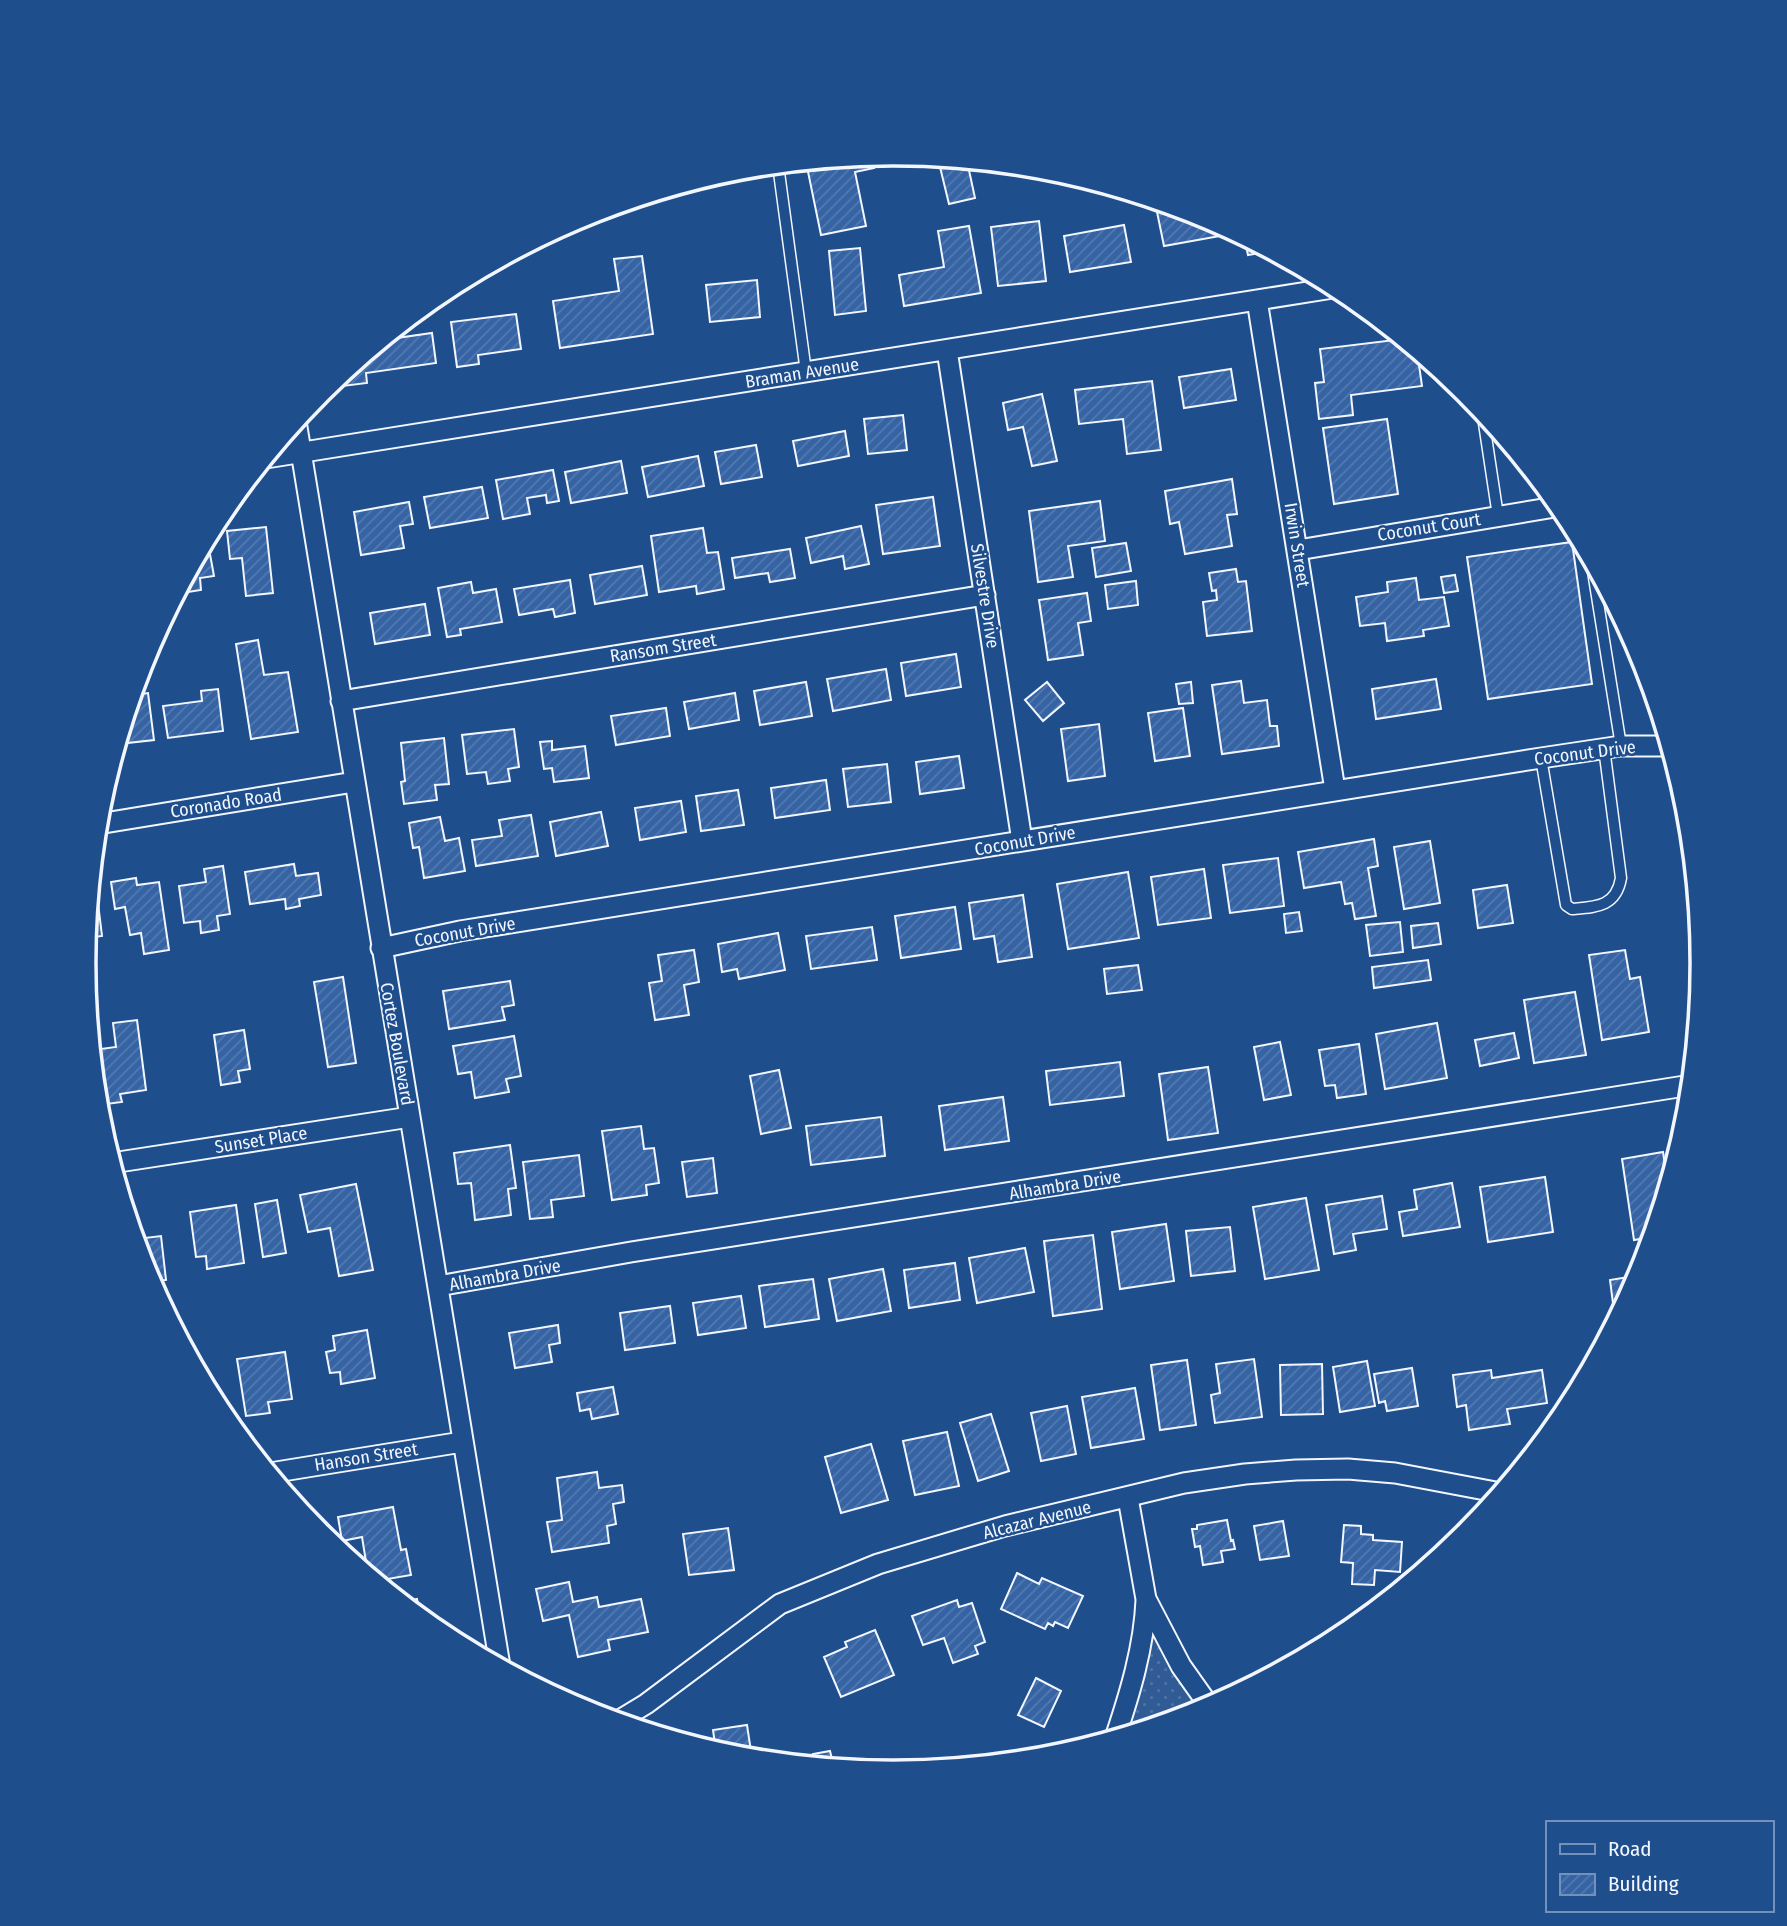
<svg xmlns="http://www.w3.org/2000/svg" width="1787" height="1926" font-family="'Fira Sans Condensed',sans-serif">
<style>
.park{fill:url(#park-dots);stroke:#a8bbd7;stroke-width:2}
.building{fill:url(#building-hatch);stroke:#f2f6ff;stroke-width:2}
.lines{fill:none;stroke-linecap:round;stroke-linejoin:round}
.lane-casing{stroke:#f2f6ff;stroke-width:13}
.street-casing{stroke:#f2f6ff;stroke-width:23}
.lane{stroke:#1f4e8c;stroke-width:10}
.street{stroke:#1f4e8c;stroke-width:19}
.labels{text-anchor:middle;dominant-baseline:central;stroke-width:5;stroke-linejoin:round;paint-order:stroke}
.street-label{font-size:18px;fill:#f2f6ff;stroke:#1f4e8c}
.rim{fill:none;stroke:#f2f6ff;stroke-width:3.5}
</style>
<defs>
<pattern id="park-dots" width="8" height="8" patternUnits="userSpaceOnUse" patternTransform="scale(1.75)"><rect width="8" height="8" fill="#305b95"/><path d="M2 2h.1M6 6h.1" fill="none" stroke="#4e73a5" stroke-width="1.8" stroke-linecap="round"/></pattern>
<pattern id="building-hatch" width="6" height="6" patternUnits="userSpaceOnUse" patternTransform="scale(1.75)"><rect width="6" height="6" fill="#3563a3"/><path d="M-1 1l2-2M0 6l6-6M5 7l2-2" fill="none" stroke="#537ab1"/></pattern>
</defs>
<rect width="100%" height="100%" fill="#1f4e8c"/>
<path class="park" d="M1146 1599 1203 1711 1115 1738Z"/>
<path class="building" d="M871 156 874 168 855 172 866 226 821 235 806 162Z
M967 161 975 198 949 204 940 167Z
M1169 205 1204 215 1217 223 1220 236 1164 246 1156 207Z
M1039 221 1046 281 998 286 991 227Z
M1124 225 1131 262 1070 272 1064 236Z
M969 226 981 293 904 306 899 275 944 267 938 231Z
M1244 237 1271 251 1248 255Z
M860 248 866 311 835 315 829 251Z
M642 256 653 334 560 348 553 301 619 291 614 259Z
M757 280 760 317 710 322 706 285Z
M516 314 521 349 478 355 479 364 457 367 451 322Z
M432 333 436 363 366 373 367 383 343 386 341 374 383 340Z
M1403 339 1417 351 1422 386 1351 395 1353 415 1319 419 1315 383 1324 382 1320 349Z
M1231 369 1236 400 1184 408 1179 377Z
M1152 381 1161 450 1127 454 1123 419 1079 424 1075 390Z
M1042 394 1057 461 1032 466 1023 427 1008 430 1003 403Z
M903 415 907 450 868 454 864 419Z
M1387 419 1398 494 1334 504 1323 428Z
M845 431 849 456 798 466 793 441Z
M756 445 762 477 721 484 715 452Z
M698 456 704 486 648 497 642 467Z
M621 461 627 493 571 503 565 472Z
M553 470 559 501 547 503 546 495 527 498 530 514 503 519 496 480Z
M1232 479 1237 514 1227 515 1232 546 1185 554 1179 522 1170 524 1165 491Z
M482 487 488 518 430 528 424 497Z
M933 497 940 546 883 554 876 505Z
M1100 501 1105 541 1068 546 1073 577 1038 582 1029 511Z
M409 502 413 524 400 526 404 548 361 555 354 512Z
M861 526 869 564 845 569 843 556 811 563 806 538Z
M266 527 273 593 246 596 242 558 230 559 227 531Z
M703 528 707 553 718 552 724 589 697 594 696 586 659 592 651 536Z
M207 538 214 576 200 578 201 590 181 593 180 588Z
M1572 542 1592 684 1488 699 1467 557Z
M1126 543 1131 571 1096 577 1092 548Z
M790 549 795 578 770 582 768 573 735 578 732 558Z
M642 566 647 595 595 604 590 575Z
M1236 569 1238 582 1246 581 1252 631 1207 636 1203 602 1217 600 1216 590 1212 591 1209 573Z
M1455 575 1458 591 1444 593 1441 577Z
M1416 578 1419 600 1444 597 1449 626 1423 630 1424 636 1387 641 1385 623 1360 626 1356 597 1388 592 1387 582Z
M570 580 575 613 555 617 553 609 519 615 514 589Z
M1136 581 1138 605 1108 609 1105 585Z
M471 582 473 593 496 589 502 622 460 629 461 635 447 637 438 588Z
M1087 593 1091 621 1078 623 1083 655 1048 660 1039 600Z
M425 604 430 635 375 644 370 613Z
M258 640 264 675 288 672 298 732 251 739 236 644Z
M956 654 961 687 906 696 901 663Z
M886 669 891 700 833 711 827 679Z
M1436 679 1441 709 1376 719 1372 689Z
M1241 681 1244 703 1267 700 1270 726H1277L1279 746 1222 754 1212 685Z
M806 682 812 716 760 725 754 691Z
M1047 682 1064 703 1043 721 1025 700Z
M1191 682 1193 703 1179 704 1176 684Z
M218 689 223 731 168 738 163 706 202 701 201 691Z
M148 693 154 740 118 744 133 695Z
M735 693 739 720 689 729 684 702Z
M666 708 670 736 616 745 611 716Z
M1183 708 1190 756 1155 761 1148 713Z
M1099 724 1105 776 1068 781 1061 729Z
M514 729 519 767 508 769 510 781 488 784 486 772 467 774 462 735Z
M444 738 449 784 435 785 437 800 404 804 401 782 405 781 401 743Z
M552 741V750L585 746 589 778 554 782 552 768 544 769 540 742Z
M959 756 964 788 920 794 916 762Z
M887 764 891 802 848 807 843 769Z
M826 780 830 810 775 818 771 788Z
M738 790 744 825 701 831 696 796Z
M681 801 686 832 640 840 635 808Z
M601 812 608 846 556 856 550 822Z
M531 815 538 856 476 866 472 840 502 836 499 820Z
M440 817 445 841 459 838 465 871 424 878 419 847 413 848 409 823Z
M1374 839 1378 866 1368 868 1376 916 1355 919 1352 903 1345 904 1341 882 1304 888 1298 852Z
M1430 841 1440 903 1404 909 1394 847Z
M1278 858 1284 906 1230 913 1223 865Z
M294 864 296 876 318 873 321 895 299 899 300 906 286 909 285 899 250 904 245 872Z
M223 866 230 914 217 916 219 930 201 933 200 921 184 923 179 886 206 882 204 869Z
M1204 869 1211 918 1158 925 1151 877Z
M1128 872 1139 938 1068 949 1057 884Z
M136 878 137 885 159 882 169 950 144 954 141 933 130 935 125 907 115 909 111 882Z
M1507 885 1513 923 1478 928 1473 890Z
M91 887H96L102 936 86 938Z
M1023 895 1032 957 998 962 994 936 974 939 969 903Z
M955 907 961 949 901 958 895 916Z
M1299 912 1302 931 1286 933 1284 914Z
M1400 922 1403 952 1370 956 1366 925Z
M1438 923 1441 944 1413 948 1411 926Z
M872 927 877 960 811 969 806 936Z
M778 933 785 970 739 979 737 969 722 972 718 944Z
M694 950 699 982 684 985 689 1015 655 1020 649 983 662 981 658 955Z
M1625 950 1630 979 1640 977 1649 1032 1602 1040 1589 955Z
M1428 960 1431 980 1374 988 1372 967Z
M1138 965 1142 990 1107 994 1104 969Z
M343 977 356 1063 328 1067 314 982Z
M510 981 514 1005 502 1007 505 1020 449 1029 443 991Z
M1575 992 1586 1055 1534 1063 1524 1000Z
M137 1020 146 1090 120 1094 122 1102 99 1105 93 1050 116 1047 113 1023Z
M1437 1023 1447 1078 1385 1089 1376 1034Z
M244 1030 250 1069 238 1071 240 1082 221 1085 214 1035Z
M1514 1033 1519 1058 1480 1066 1475 1040Z
M514 1036 521 1076 506 1079 509 1092 475 1098 471 1072 458 1074 453 1046Z
M1280 1042 1291 1095 1264 1100 1254 1047Z
M1359 1044 1366 1094 1337 1098 1335 1085 1325 1086 1319 1050Z
M1120 1062 1124 1096 1050 1105 1046 1071Z
M1208 1067 1218 1133 1168 1140 1159 1074Z
M779 1070 791 1128 761 1134 750 1076Z
M1003 1097 1009 1141 945 1150 939 1106Z
M881 1117 885 1156 811 1165 806 1126Z
M641 1126 644 1149 654 1148 659 1183 646 1185 647 1195 612 1200 602 1131Z
M510 1145 516 1188 508 1189 511 1215 475 1220 471 1183 458 1184 454 1153Z
M1663 1152 1668 1185 1652 1237 1634 1240 1622 1159Z
M579 1155 584 1196 551 1200 553 1217 530 1219 523 1162Z
M713 1158 717 1193 687 1197 682 1162Z
M1545 1177 1553 1232 1488 1242 1480 1187Z
M1452 1183 1460 1227 1403 1236 1399 1212 1417 1209 1414 1190Z
M356 1184 373 1270 339 1276 330 1228 308 1232 300 1195Z
M1382 1196 1387 1229 1353 1234 1356 1250 1334 1254 1326 1205Z
M1306 1198 1319 1270 1265 1279 1253 1207Z
M277 1200 286 1253 263 1257 255 1204Z
M236 1205 244 1263 207 1269 206 1256 196 1257 190 1212Z
M1166 1224 1174 1281 1120 1289 1112 1232Z
M1230 1227 1235 1271 1191 1276 1186 1231Z
M1093 1235 1102 1309 1053 1316 1044 1241Z
M161 1236 166 1280 150 1282 136 1239Z
M1025 1248 1034 1292 977 1303 969 1258Z
M955 1263 960 1300 909 1308 904 1270Z
M883 1269 891 1311 837 1321 829 1279Z
M1640 1275 1617 1319H1615L1610 1280Z
M813 1279 819 1319 765 1327 759 1286Z
M741 1296 746 1328 698 1335 693 1303Z
M670 1306 675 1343 625 1350 620 1313Z
M558 1325 560 1343 549 1345 552 1362 515 1368 509 1333Z
M367 1330 375 1378 341 1384 340 1372 330 1373 326 1352 335 1350 333 1336Z
M285 1352 292 1399 268 1402 270 1413 246 1416 237 1359Z
M1254 1359 1262 1417 1215 1423 1211 1395 1220 1393 1216 1364Z
M1187 1360 1196 1425 1160 1430 1151 1365Z
M1367 1361 1375 1406 1340 1412 1333 1367Z
M1322 1364 1323 1414 1281 1415 1280 1365Z
M1412 1368 1418 1406 1387 1411 1385 1401 1379 1403 1374 1374Z
M1491 1370 1492 1378 1542 1370 1547 1403 1507 1409 1510 1424 1469 1430 1466 1405 1457 1407 1453 1375Z
M613 1387 618 1414 592 1419 590 1409 580 1411 577 1393Z
M1135 1388 1144 1439 1091 1448 1082 1397Z
M1067 1406 1076 1454 1041 1461 1031 1413Z
M991 1414 1009 1471 978 1481 960 1423Z
M947 1432 959 1486 915 1495 903 1441Z
M871 1444 888 1500 841 1513 825 1457Z
M597 1472 599 1488 622 1485 624 1502 613 1504 616 1524 607 1526 609 1543 552 1552 547 1522 562 1520 557 1478Z
M393 1507 401 1550 406 1549 411 1575 376 1581 368 1574 362 1537 342 1541 338 1517Z
M1227 1520 1231 1541 1233 1540 1235 1549 1221 1551 1223 1562 1203 1565 1200 1546 1195 1547 1192 1529H1197V1525Z
M1283 1521 1289 1556 1260 1560 1254 1526Z
M1344 1525 1361 1526V1534L1373 1535V1540L1402 1542 1400 1572 1375 1570 1374 1585 1352 1584 1353 1563 1341 1562Z
M728 1528 734 1570 689 1575 683 1534Z
M1017 1573 1039 1584 1042 1578 1083 1596 1068 1628 1055 1622 1053 1626 1048 1623 1045 1629 1001 1609Z
M569 1582 573 1602 597 1597 599 1607 641 1599 648 1632 608 1640 610 1650 578 1657 569 1615 543 1621 536 1589Z
M417 1599 420 1617 402 1602Z
M957 1600 959 1607 972 1603 985 1642 975 1646 978 1654 953 1663 944 1638 923 1645 912 1616Z
M1351 1616 1361 1621 1343 1636 1342 1635Z
M875 1630 894 1675 841 1697 824 1657 847 1647 845 1642Z
M1036 1678 1061 1691 1044 1727 1018 1715Z
M747 1725 752 1758 735 1757 716 1751 713 1730Z
M830 1751 834 1767 816 1765 813 1754Z"/>
<g class="lines">
<defs>
<path id="lane" d="M778 165 806 372
M1482 410 1498 516
M1591 559 1621 746
M1541 758 1566 905 1572 909C1596 907 1616 907 1621 878L1604 748"/>
<path id="street" d="M1257 300 1335 790
M947 350 1022 841
M296 421 500 1666
M266 458 1339 287
M1298 550 1561 506
M341 701 985 595
M98 824 354 782
M381 948 460 931 1541 758 1621 746H1669
M112 1163 410 1117
M438 1286 631 1252 1691 1085
M270 1473 462 1442
M1128 1498 1146 1599 1181 1666 1210 1707
M618 1721 646 1704 780 1604 878 1564 1005 1526 1184 1483 1245 1474 1296 1470 1348 1469 1395 1473 1501 1493
M1115 1738C1130 1693 1144 1647 1146 1600"/>
</defs>
<use href="#lane" class="lane-casing"/>
<use href="#street" class="street-casing"/>
<use href="#lane" class="lane"/>
<use href="#street" class="street"/>
</g>
<g class="labels">
<g class="street-label">
<text transform="translate(802 373) rotate(-9)">Braman Avenue</text>
<text transform="translate(1429 527) rotate(-9)">Coconut Court</text>
<text transform="translate(1297 545) rotate(81)">Irwin Street</text>
<text transform="translate(985 596) rotate(81)">Silvestre Drive</text>
<text transform="translate(663 648) rotate(-9)">Ransom Street</text>
<text transform="translate(1585 753) rotate(-7)">Coconut Drive</text>
<text transform="translate(226 803) rotate(-9)">Coronado Road</text>
<text transform="translate(1025 841) rotate(-10)">Coconut Drive</text>
<text transform="translate(465 932) rotate(-10)">Coconut Drive</text>
<text transform="translate(397 1044) rotate(80)">Cortez Boulevard</text>
<text transform="translate(261 1140) rotate(-9)">Sunset Place</text>
<text transform="translate(1065 1185) rotate(-9)">Alhambra Drive</text>
<text transform="translate(505 1275) rotate(-10)">Alhambra Drive</text>
<text transform="translate(366 1457) rotate(-9)">Hanson Street</text>
<text transform="translate(1037 1520) rotate(-14)">Alcazar Avenue</text>
</g>
</g>
<path d="M0 0H1787V1926H0ZM96 963a797 797 0 1 1 1594 0a797 797 0 1 1-1594 0Z" fill="#1f4e8c" fill-rule="evenodd"/>
<path class="rim" d="M96 963a797 797 0 1 1 1594 0a797 797 0 1 1-1594 0Z"/>
<rect x="1546" y="1821" width="228" height="91" fill="#1f4e8c" stroke="#7391ba" stroke-width="2"/>
<rect x="1560" y="1844" width="35" height="10" fill="#1f4e8c" stroke="#7391ba" stroke-width="2"/>
<text x="1608" y="1856" font-size="21" fill="#f2f6ff">Road</text>
<rect x="1560" y="1874" width="35" height="21" fill="url(#building-hatch)" stroke="#7391ba" stroke-width="2"/>
<text x="1608" y="1891" font-size="21" fill="#f2f6ff">Building</text>
</svg>
